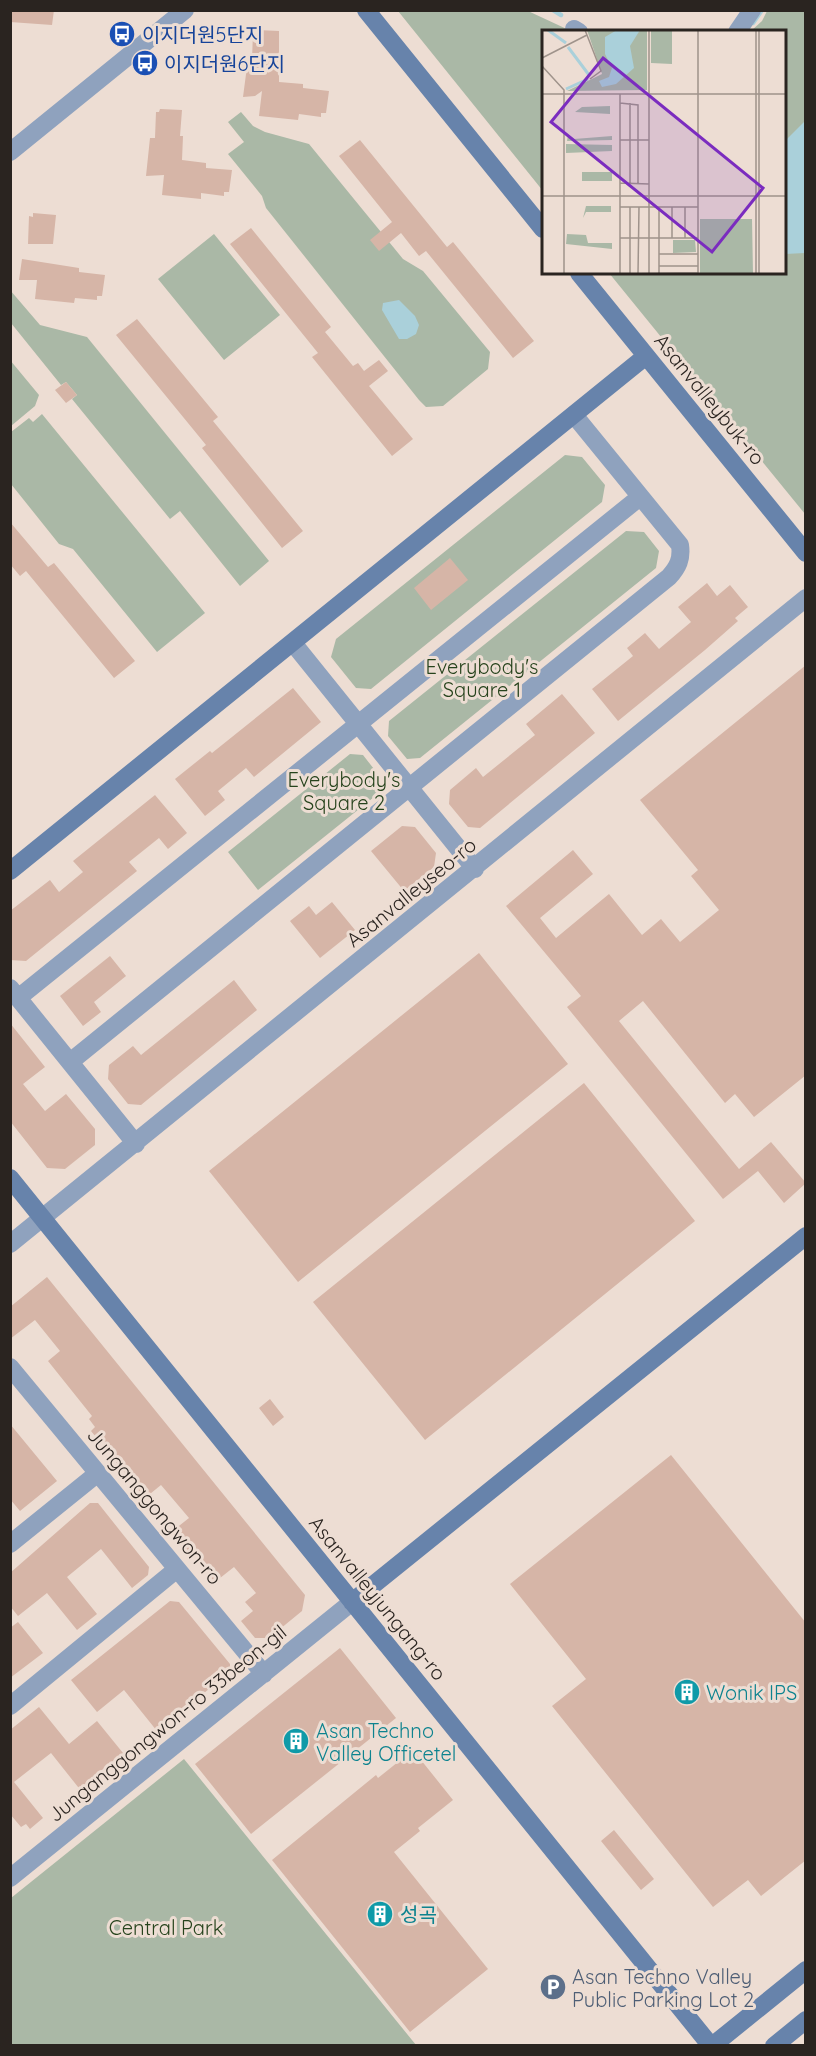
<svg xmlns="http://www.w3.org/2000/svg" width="816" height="2056" font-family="Quicksand,'Noto Sans KR',sans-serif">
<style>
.green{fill:#aab8a6}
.water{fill:#aad0da}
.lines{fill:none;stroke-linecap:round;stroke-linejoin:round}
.stream{stroke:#aad0da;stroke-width:4.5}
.building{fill:#d6b5a7}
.street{stroke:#8fa2be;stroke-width:18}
.secondary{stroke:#6783ab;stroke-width:18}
.labels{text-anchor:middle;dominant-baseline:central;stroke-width:6;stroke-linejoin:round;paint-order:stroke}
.transit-label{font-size:20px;fill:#164399;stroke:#edddd3;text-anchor:start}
.street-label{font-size:20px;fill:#2a2420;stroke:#edddd3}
.park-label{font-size:20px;fill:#26431c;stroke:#edddd3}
.culture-label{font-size:20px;fill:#0d838f;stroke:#edddd3;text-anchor:start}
.service-label{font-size:20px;fill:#4e5e75;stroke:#edddd3;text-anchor:start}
.inset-river{fill:none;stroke:#aad0da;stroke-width:3}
.inset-road{fill:none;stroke:#9f938b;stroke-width:1.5}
.view{fill:#7b2cbf;fill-opacity:0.15;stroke:#7b2cbf;stroke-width:3}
.inset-edge{fill:none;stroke:#2a2420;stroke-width:3}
</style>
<rect width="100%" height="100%" fill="#edddd3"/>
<path class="green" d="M398 11H528L571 31 543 32V191Z
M767 11H805V514L609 273H784V32L751 31 762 21Z
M241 112 253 126 265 132 309 144 403 259 423 271 490 352 488 369 443 406 426 407 419 400 266 208 262 196 228 154 244 142 228 122Z
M214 234 280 315 224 360 158 279Z
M10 290 40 325 87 337 269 561 240 586 180 511 170 519 72 399 77 395 66 382 61 385 11 323Z
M10 360 39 395 35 406 11 426Z
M42 414 205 613 157 652 73 549 59 544 11 484V432L29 418 33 422Z
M565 455 582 457 605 485 602 502 371 689 356 688 331 657 336 639Z
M626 531 644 532 659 551 656 568 420 758 407 759 388 736 389 721Z
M350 754 363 755 381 778 379 793 258 890 228 852Z
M184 1759 416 2045H11V1898Z"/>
<path class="water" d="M805 121V253L785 254V141Z
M399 300 415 316 419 325 416 334 407 339H399L382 310 383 303Z"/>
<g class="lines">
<path class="stream" d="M553 10 561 15
M753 23 762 10"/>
</g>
<path class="building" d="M10 10H54L52 25 10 22Z
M257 30 279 31V82L303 84V88L329 91 326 113H321V117L299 114 298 120 259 116 262 91 255 96 243 97 248 59H252L253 33H257Z
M160 109 182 110 180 136H183L182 160 206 163V168L232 170 229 192H224V196L201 193V199L162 195 164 175 146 176 150 138H155L156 112H159Z
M360 140 447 247 453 242 534 341 513 358 426 251 419 256 401 233 379 251 370 240 392 222 339 156Z
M33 213 56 215 53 244H28L29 216 33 217Z
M251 228 331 327 325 332 353 366 358 363 364 371 379 360 388 371 369 386 413 439 392 456 312 357 318 353 230 244Z
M22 259 79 268V272L105 275 102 296H97V300L75 298 74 303 35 299 37 280H19Z
M137 319 218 417 213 421 303 531 282 548 202 448 206 445 116 335Z
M66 382 77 395 66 403 55 390Z
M10 522 48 567 54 563 135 661 114 678 26 571 20 576 10 564Z
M450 558 468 580 431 610 414 588Z
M707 583 717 596 730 585 748 607 735 618 738 621 705 650 618 721 592 689 633 656 627 648 645 633 659 649 691 622 678 607Z
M806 665V1075L754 1117 735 1094 725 1103 643 1001 619 1021 739 1169 771 1142 806 1183 784 1203 758 1171 723 1199 567 1007 581 996 506 906 573 850 593 874 540 918 556 938 609 894 642 935 661 919 680 942 719 910 691 876 698 870 640 800Z
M293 688 321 722 254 777 246 768 218 791 225 800 205 816 175 779 210 751 212 753Z
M562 694 595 733 480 828 468 827 449 804 450 790 476 768 483 777 535 735 526 724Z
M155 795 187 833 168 849 159 838 129 862 137 871 26 961 10 960V911L50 880 59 892 83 872 73 861Z
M402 826 415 827 436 853 434 867 404 891 371 851Z
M332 902 355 930 320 958 290 921 309 906 316 915Z
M479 953 568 1064 298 1282 209 1171Z
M110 956 126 976 94 1002 101 1012 83 1026 60 996Z
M234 980 257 1010 141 1105 128 1104 108 1079 109 1065 133 1046 141 1055Z
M10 1023 45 1067 23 1084 45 1111 66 1094 95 1129V1145L65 1169 47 1168 10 1121Z
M584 1083 695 1221 425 1440 313 1302Z
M47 1277 305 1595 302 1611 269 1638H255L241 1621 253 1611 245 1602 256 1593 234 1567 215 1582 170 1533 189 1518 161 1485 145 1498 91 1431 95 1427 89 1419 92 1416 48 1361 60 1351 35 1320 10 1339V1307Z
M270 1399 284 1417 273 1426 259 1408Z
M10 1424 57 1481 20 1511 10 1499Z
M671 1455 806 1623V1860L761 1896 748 1880 713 1907 552 1706 586 1679 510 1584Z
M90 1503H98L125 1537 149 1567 148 1575 132 1588 101 1549 67 1577 97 1614 77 1630 47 1593 18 1616 10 1606V1573Z
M170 1601 179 1602 230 1664V1672L157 1731 124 1690 97 1712 71 1680Z
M18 1622 43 1653 10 1678V1628Z
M340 1648 396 1718 251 1834 195 1764Z
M39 1707 69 1744 97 1721 123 1753 92 1778 95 1782 82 1792 51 1753 14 1782 43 1818 30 1829 26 1824 21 1827 10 1814V1730Z
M413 1750 453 1800 418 1828 420 1831 394 1852 488 1969 410 2032 272 1860 376 1775 378 1778Z
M614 1830 654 1879 641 1890 601 1841Z"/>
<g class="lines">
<path class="street" d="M574 29 579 32
M737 32 752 10
M10 152 185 10
M293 643 475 869
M10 988 136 1144
M18 998 640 497
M70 1062 669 577C678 567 682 559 680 545L574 415
M10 1244 806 598
M10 1367 264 1674
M10 1544 98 1473
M10 1706 177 1569
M10 1878 352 1602"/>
<path class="secondary" d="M366 10 543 229
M579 273 806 553
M10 871 646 356
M10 1178 711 2046
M352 1602 806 1236
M712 2046 806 1970
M774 2046 806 2020"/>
</g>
<defs>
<symbol id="bus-disc" viewBox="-11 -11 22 22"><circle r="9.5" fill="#1a4fb4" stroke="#edddd3"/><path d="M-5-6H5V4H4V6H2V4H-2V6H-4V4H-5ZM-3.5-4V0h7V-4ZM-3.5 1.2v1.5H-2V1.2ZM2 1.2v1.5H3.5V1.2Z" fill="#fff"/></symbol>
<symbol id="building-disc" viewBox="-11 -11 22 22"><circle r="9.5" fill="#0f9aa8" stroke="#edddd3"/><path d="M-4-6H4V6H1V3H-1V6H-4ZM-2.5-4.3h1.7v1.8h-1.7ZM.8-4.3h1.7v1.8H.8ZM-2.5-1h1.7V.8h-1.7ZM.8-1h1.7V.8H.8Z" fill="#fff"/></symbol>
<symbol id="parking-disc" viewBox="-11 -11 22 22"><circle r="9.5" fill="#5c6f8a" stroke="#edddd3"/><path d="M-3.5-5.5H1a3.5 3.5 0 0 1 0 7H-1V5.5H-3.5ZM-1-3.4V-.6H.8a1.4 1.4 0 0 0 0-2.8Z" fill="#fff"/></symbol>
</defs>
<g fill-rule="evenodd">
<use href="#bus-disc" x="107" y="19" width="30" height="30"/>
<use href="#bus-disc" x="130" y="48" width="30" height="30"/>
<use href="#building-disc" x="672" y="1677" width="30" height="30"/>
<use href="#building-disc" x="281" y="1726" width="30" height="30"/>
<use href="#building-disc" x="365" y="1899" width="30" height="30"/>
<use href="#parking-disc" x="538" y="1972" width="30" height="30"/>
</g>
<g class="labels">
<g class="transit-label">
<text x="142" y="34">이지더원5단지</text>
<text x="164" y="63">이지더원6단지</text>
</g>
<g class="street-label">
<text transform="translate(710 399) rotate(51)">Asanvalleybuk-ro</text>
<text transform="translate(411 892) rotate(-39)">Asanvalleyseo-ro</text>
<text transform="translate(155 1506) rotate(50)">Junganggongwon-ro</text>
<text transform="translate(378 1598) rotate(51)">Asanvalleyjungang-ro</text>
<text transform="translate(167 1723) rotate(-39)">Junganggongwon-ro 33beon-gil</text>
</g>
<g class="park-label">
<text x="482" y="666">Everybody's<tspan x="482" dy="23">Square 1</tspan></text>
<text x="344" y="779">Everybody's<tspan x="344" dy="23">Square 2</tspan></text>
<text x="166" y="1927">Central Park</text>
</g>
<g class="culture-label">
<text x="706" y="1692">Wonik IPS</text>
<text x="316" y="1730">Asan Techno<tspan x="316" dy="23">Valley Officetel</tspan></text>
<text x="400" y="1914">성곡</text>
</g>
<g class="service-label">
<text x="572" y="1976">Asan Techno Valley<tspan x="572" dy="23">Public Parking Lot 2</tspan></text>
</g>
</g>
<g transform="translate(542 30)">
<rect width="244" height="244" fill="#edddd3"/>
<path d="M45 0H105V60L25 61 60 44ZM109 0H130V34L109 33ZM68 76V84L33 82 40 77ZM26 105 32 109 70 106V110L25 111ZM24 114 70 115V121L24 123ZM40 142H70V151H40ZM44 176H69V182H44L41 188ZM158 189H210L211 244H158ZM25 204 44 205 46 213H70V219L24 214ZM131 210H153L154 222 131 223Z" fill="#aab8a6"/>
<path d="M75 0H98L88 16 92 38 74 54 60 57 57 51 67 47 70 38 63 24V7Z" fill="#aad0da"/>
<path class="inset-river" d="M6 0 24 13M26 17 47 45M24 59 46 49"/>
<path class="inset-road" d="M43 0 59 41 48 49M214 0V244M0 28 45 5M0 36 22 60V244M0 64H245M78 73 96 75V153M78 110H107M78 153 107 154M88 153V73M0 166H245M78 177H156M88 177V244M117 177V244M130 177V208M143 177V208M78 208H156M117 224H156M117 236H156M78 244 156 243V0M78 244V64M96 244 97 177M107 244V0M217 244V0"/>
<path class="view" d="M61 28 221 158 170 222 9 92Z"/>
<rect width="244" height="244" class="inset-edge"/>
</g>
<rect width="816" height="2056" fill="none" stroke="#2a2420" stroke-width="24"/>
</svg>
